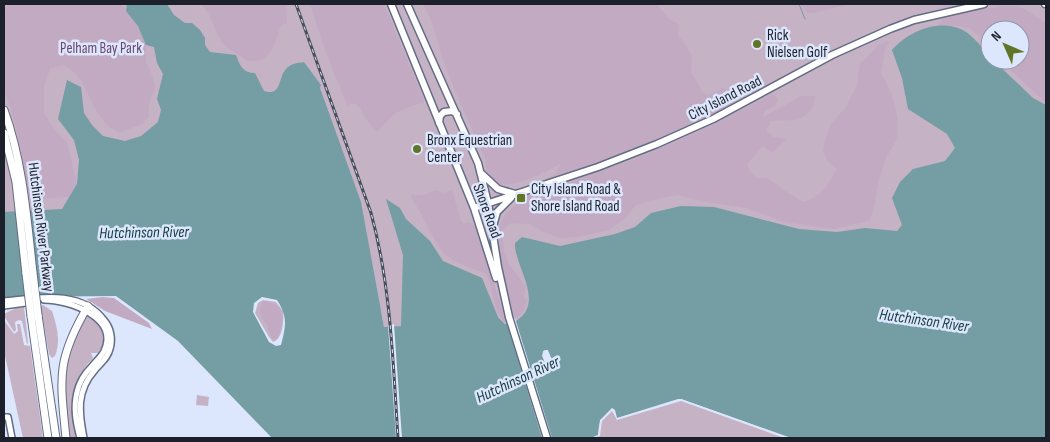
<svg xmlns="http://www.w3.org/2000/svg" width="1050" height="442" font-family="'Sofia Sans Condensed',sans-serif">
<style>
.green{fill:#c5b2c5;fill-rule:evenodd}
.forest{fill:#c3aac3}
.water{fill:#749da4;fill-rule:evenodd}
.pier{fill:#dce6fc}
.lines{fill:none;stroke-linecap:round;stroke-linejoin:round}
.stream{stroke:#749da4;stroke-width:1}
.minor-casing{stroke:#626c84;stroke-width:8}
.major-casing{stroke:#626c84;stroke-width:9}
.highway-casing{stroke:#626c84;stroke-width:9}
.minor{stroke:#fff;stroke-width:5}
.major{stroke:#fff;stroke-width:6}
.highway{stroke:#fff;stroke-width:7}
.rail-casing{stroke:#484e5a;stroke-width:3}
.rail{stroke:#dce6fc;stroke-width:1;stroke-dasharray:4;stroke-linecap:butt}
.highway-bridge-casing{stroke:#626c84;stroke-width:9;stroke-linecap:butt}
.highway-bridge{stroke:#fff;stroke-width:7}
.poi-dot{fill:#627524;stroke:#dce6fc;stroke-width:2}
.labels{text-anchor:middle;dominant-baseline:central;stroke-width:5;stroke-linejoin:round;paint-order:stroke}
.poi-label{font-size:15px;fill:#1c202a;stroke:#dce6fc;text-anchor:start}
.park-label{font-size:15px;fill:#6a466c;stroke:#dce6fc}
.street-label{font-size:15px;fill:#1c202a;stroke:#dce6fc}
.water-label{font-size:16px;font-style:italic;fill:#123b41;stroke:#dce6fc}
</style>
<rect width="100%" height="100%" fill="#dce6fc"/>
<path class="green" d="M4 4H1046V133L951 210 548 365 545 364 520 319 505 324 498 317 384 328 381 311 4 236ZM990 30H1020V60H990ZM545 350H548L553 362 549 364 545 363 542 356 543 351Z
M263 300 276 302 283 311C284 320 283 339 273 342L269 337 255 313 258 303Z
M43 305 52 311C57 326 61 341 55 356L52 358 49 354 41 307V306Z
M24 307 28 343 27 344 22 321 19 320 15 322 16 330 14 332 4 316V314L16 308Z
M87 315C103 324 108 339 98 353H91L93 358C69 383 70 407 76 438H68C66 417 62 393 65 371 67 352 76 333 85 316Z
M4 320 14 334 18 331 17 324H20L24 345 30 346 43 438H23L4 351Z
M197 395 209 397 208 406 196 405Z
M678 399 791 438H591L599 424 612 408Z"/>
<path class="forest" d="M9 4H121L138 26 146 45V61L154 80 155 88 149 103V116L142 124 119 133C91 118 93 93 75 73 72 70 66 67 62 65L50 69 44 86V113L53 128 67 143 77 184 69 197 30 199 18 137 10 106 4 91V12Z
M201 4H286L287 23 281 25C276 39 272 63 251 61 245 61 242 56 237 54 231 50 226 48 222 42 214 29 212 15 201 4Z
M310 4H384L424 100V103L417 104 395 113 377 132C374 128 370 124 366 119 361 111 362 105 351 103L348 107 327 56Z
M423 4H657L669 19 679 24 678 34 691 54 692 60 691 72 704 94 709 95 723 88 730 96 731 101 723 109 636 149 551 179 543 180 555 174 561 164C545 171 501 198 489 176 486 172 486 165 486 161 472 129 457 97 445 65 437 44 435 23 423 4Z
M802 4H849L814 13H807Z
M1005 6 1021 7 1046 23V103L1000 60H1020V30H990V48C970 24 968 26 938 26L942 19 976 10Z
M886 41 889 42 885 48 881 74C892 87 902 124 896 140 893 147 888 153 885 161 883 165 882 171 880 176 876 191 876 207 869 221L833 229 785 222 746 208 700 201 678 195 652 200 636 205 625 218 610 230 577 237 560 238 544 232 529 224 511 223 502 230 504 252 509 264 525 286 524 297 527 301 522 313 515 319C509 301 494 238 501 222 507 209 523 199 535 193 566 179 600 172 632 160 680 141 727 118 772 94L778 99 776 105 765 111 763 117 802 96H815C812 123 793 120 771 121L766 131 774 137 786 139 772 153 763 146 747 164 750 172 757 178C772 177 774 183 785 191 791 195 797 198 803 202 823 196 827 186 837 169L828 162 823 151 825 139 831 124 845 108 857 85 860 63C870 57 875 45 886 41Z
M435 190 444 193 452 190 461 221 464 224 469 222 476 227 506 321 504 322C493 310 494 289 486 274 475 269 455 263 447 256 432 242 423 213 410 196L413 194C422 197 426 195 435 190Z
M103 297 114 298 149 323 152 329 105 311 86 299Z
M265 301 277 305 283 316 279 336 276 340 271 337 266 323 261 317 260 310 262 303Z"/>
<path class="water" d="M127 4H167L174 15 185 23H192L200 30 205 38V45L210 52 236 55C240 66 243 73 255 73L264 91C282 97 278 77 286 69 290 64 297 63 304 62L321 85 320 88 361 202 384 327 401 326 403 255 386 199 400 208 406 219 430 241 443 261 482 278 498 317 505 324C509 323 517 321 520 318 543 299 514 265 515 243L522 237 560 246 615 234 635 227 651 213 681 206 714 207 799 229 837 232 865 228 897 231 902 225 892 198 900 182 913 169 945 161 955 148 947 134 908 109 902 78 892 50C908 32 935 20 958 28 971 32 981 47 990 56V60H993L1033 98 1046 105V438H791L681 399 617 418 612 408 599 424 598 435 591 438H272L178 341 116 296 4 297V212L62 209 77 184 79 160 74 140 58 119 67 80 81 87 84 113 92 125 103 136 125 141 141 136 158 122 161 110 157 99 163 74 157 63 154 47 146 45 138 26 126 11ZM262 297 277 300C288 317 286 326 281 345L276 346 269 342 253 312 254 303ZM545 350H548L553 362 549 364 545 363 542 356 543 351Z"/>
<path class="pier" d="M515 318 552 438H542L506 321Z
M394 324 402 438H396L388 325Z
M678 399H681L791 438H784L681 401 617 420 612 411 602 421 600 436 591 438 598 435 600 420 612 408 615 410 617 418Z"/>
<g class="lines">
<path class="stream" d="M799 4 805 19"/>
<defs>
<path id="minor" d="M44 300C68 300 120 317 104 351 101 357 96 361 92 366 85 373 79 383 77 392 73 408 76 423 80 438
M4 301C37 298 81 289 104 320 111 328 113 339 110 349 108 358 101 363 95 370 76 391 79 413 84 438
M4 306 33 302
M4 417H8L12 438"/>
<path id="major" d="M391 4 474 208 496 278
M407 4 478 163 488 203 498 267 509 317 547 438
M1045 4H1046
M439 123 440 116 444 112 452 111 457 114
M482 174 498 189 515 194
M474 208 598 167 657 144 713 119 832 55 890 29 914 20 984 4
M493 226 497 212 511 198"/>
<path id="highway" d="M4 110C23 162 27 218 33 273
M4 133 16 182 26 274
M38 315 56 438
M31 316 48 438
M66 438C60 378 56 360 88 306"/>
</defs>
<use href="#minor" class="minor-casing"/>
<use href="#major" class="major-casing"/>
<use href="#highway" class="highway-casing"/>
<use href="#minor" class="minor"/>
<use href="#major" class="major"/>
<use href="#highway" class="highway"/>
<defs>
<path id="rail" d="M296 4 371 213C391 286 393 363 398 438"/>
</defs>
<use href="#rail" class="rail-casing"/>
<use href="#rail" class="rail"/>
<defs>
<path id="highway-bridge" d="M33 273 38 315
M26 274 31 316"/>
</defs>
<use href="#highway-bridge" class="highway-bridge-casing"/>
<use href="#highway-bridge" class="highway-bridge"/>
</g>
<g class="poi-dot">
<circle cx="757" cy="44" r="5"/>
<circle cx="417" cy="149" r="5"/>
<rect x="516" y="193" width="10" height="10" rx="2.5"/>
</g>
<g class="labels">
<g class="poi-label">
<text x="767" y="35">Rick<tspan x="767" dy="17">Nielsen Golf</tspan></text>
<text x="427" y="140">Bronx Equestrian<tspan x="427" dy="17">Center</tspan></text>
<text x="531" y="189">City Island Road &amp;<tspan x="531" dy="17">Shore Island Road</tspan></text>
</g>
<g class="park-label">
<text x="101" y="48">Pelham Bay Park</text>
</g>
<g class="street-label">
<text transform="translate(725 98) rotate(-27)">City Island Road</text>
<text transform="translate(487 211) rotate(70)">Shore Road</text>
<text transform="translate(41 227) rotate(83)">Hutchinson River Parkway</text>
</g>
<g class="water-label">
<text transform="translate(144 233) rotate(-1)">Hutchinson River</text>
<text transform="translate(924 321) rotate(8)">Hutchinson River</text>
<text transform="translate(518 380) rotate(-25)">Hutchinson River</text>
</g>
</g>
<rect width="1050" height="442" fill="none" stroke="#1c202a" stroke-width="10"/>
<g transform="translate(1005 45) rotate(315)"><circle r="24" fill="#dce6fc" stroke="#8f97a8"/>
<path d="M0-4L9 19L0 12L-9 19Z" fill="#627524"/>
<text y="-8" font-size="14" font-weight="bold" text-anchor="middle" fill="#1c202a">N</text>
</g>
</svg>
